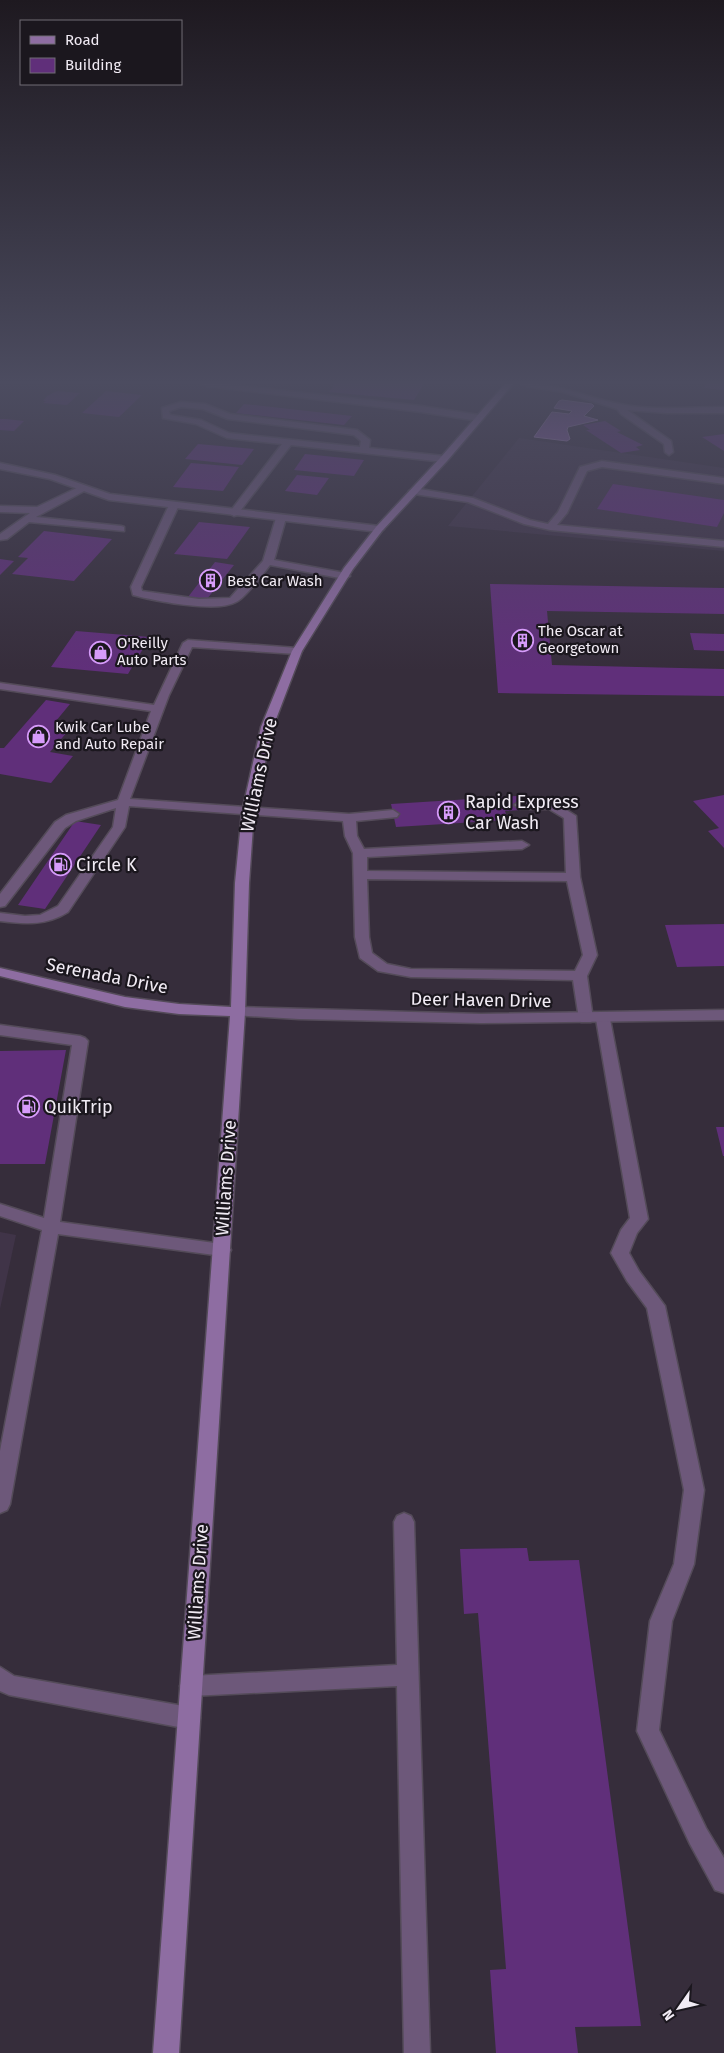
<svg xmlns="http://www.w3.org/2000/svg" width="724" height="2053" font-family="'Fira Sans',sans-serif">
<style>
.built{fill:#403448}
.water{fill:#8e5cab;stroke:#ac87c1}
.building{fill:#602f7a}
.lines{fill:none;stroke-linecap:round;stroke-linejoin:round}
.lane-casing{stroke:#544b59;stroke-width:3}
.street-casing{stroke:#544b59;stroke-width:3}
.secondary-casing{stroke:#544b59;stroke-width:3}
.lane{fill:#6d587a;fill-rule:evenodd}
.street{fill:#6d587a;fill-rule:evenodd}
.secondary{fill:#8e6da2;fill-rule:evenodd}
.labels{text-anchor:middle;dominant-baseline:central;stroke-width:4.5;stroke-linejoin:round;paint-order:stroke}
.far-poi-label{font-size:15px;fill:#f1ebf4;stroke:#1b171e;text-anchor:start}
.street-label{font-size:18px;fill:#f1ebf4;stroke:#1b171e}
.poi-label{font-size:18px;fill:#f1ebf4;stroke:#1b171e;text-anchor:start}
</style>
<rect width="100%" height="100%" fill="#362d3b"/>
<path class="built" d="M519 438 724 468V551L448 526Z
M0 1232 16 1235 0 1309Z"/>
<path class="water" d="M562 400 592 404 594 406 584 416 598 420 568 427 567 430 570 439 567 441 534 437 552 412 569 414 572 411 554 408 559 401Z"/>
<path class="building" d="M335 384H424L414 400 329 392Z
M706 384H724V390L704 388Z
M57 391 80 393 67 405 43 403 46 401H43L47 396Z
M106 391 142 395 119 417 82 413Z
M244 404 352 416 344 425 236 413Z
M0 419H6L24 421 14 431 0 430Z
M605 421 621 431 617 432 643 445 636 447 640 450 621 453 586 430H590L583 425Z
M724 434V451L702 437Z
M198 444 254 449 242 465 185 459Z
M305 454 364 460 354 476 294 470Z
M191 463 239 467 223 491 173 487Z
M297 475 329 478 317 495 285 491Z
M613 484 724 500V513L717 527 597 509Z
M199 522 250 527 227 559 174 554Z
M44 531 112 539 74 581 12 574 28 558 18 557Z
M0 559 14 561 0 575Z
M215 562 234 565 207 599 188 597Z
M490 584 724 588V614L547 611 552 665 724 669V696L498 693Z
M76 631 150 637 128 674 51 667Z
M690 633 724 634V651L694 650Z
M46 700 70 704 56 721 74 724 50 752 73 756 51 783 0 774V748H4Z
M724 795V848L708 831 719 828 693 801Z
M517 796 522 810 505 811 508 820 396 827 391 804Z
M75 821 101 825 45 909 18 905Z
M724 924V966L677 967 665 925Z
M66 1050 45 1164H0V1051Z
M716 1127H724V1156H723Z
M527 1548 529 1561 579 1560 641 2026 575 2027 578 2053H496L490 1970 506 1969 478 1613 464 1614 460 1549Z"/>
<g class="lines">
<defs>
<path id="lane" d="M202 384H226L421 406 479 415 483 418 479 421 421 412 206 386Z
M522 384C560 383 584 397 620 404 650 411 692 407 724 407V413H667L627 410 671 441 673 452 669 455 665 452 664 444 621 414 617 409 563 392 526 386Z
M181 402 205 404 230 414 357 430 370 440 369 448 444 456 448 459 444 462 291 445 237 515 234 516 229 513 282 444 227 438 196 424 163 418 162 408ZM181 407 203 409 228 419 354 435 361 441 360 447 229 433 201 420 170 415 169 411Z
M602 461 724 478V484L602 467 587 471 567 513 557 525 724 541V547L550 530 524 524 468 502 414 494 409 491 414 488 473 498 530 520 548 524 558 512 580 467Z
M83 485 88 488 86 490 36 517 121 526 124 527V531L29 522 7 539 0 540V534L30 513 0 512V506L37 507Z
M174 502 179 505 141 587 142 591 199 599 230 598 263 561 276 518 281 515 286 518 274 560 345 573 350 576 345 579 270 565C263 574 245 598 236 602 217 613 155 601 133 595L131 587 169 505Z
M188 640 297 648 302 651 297 654 192 647 169 695 130 799 349 814 393 810 399 814 397 817 356 821 357 836 364 849 522 841 529 845 522 849 367 857V871L566 873 564 818 549 809H520L514 805 520 801H552L576 816 580 877 597 955 587 976 593 1019 591 1022H581L579 1019 573 980 411 977 378 971 360 958 355 937 353 853 345 836 343 821 129 806 125 827 68 912C46 926 25 924 0 921V913L25 916 40 915 58 906 113 827 116 808 76 821 65 828 5 906 0 907V894L55 822 66 815 118 800 151 711 0 689V683L154 705 183 643ZM367 879 567 881 583 955 575 971 411 969 387 964 372 953 369 937Z
M603 1014 608 1016 610 1019 648 1219 637 1233 629 1253 639 1271 665 1306 704 1490 694 1564 672 1621 659 1730 706 1828 724 1858V1893L715 1890 690 1844 637 1731 650 1621 674 1564 684 1490 647 1308 627 1281 611 1253 621 1230 630 1218 596 1019 598 1016Z
M0 1025 80 1036 85 1038 88 1041 60 1222 222 1244 228 1245 231 1250 228 1255 222 1256 58 1234 10 1504 7 1510 0 1513V1451L42 1230 0 1216V1204L44 1218 72 1045 0 1035Z
M404 1513 411 1516 414 1522 430 2053H404L397 1686 191 1696 183 1693 180 1686 183 1679 191 1676 397 1665 394 1522 397 1516Z
M0 1667 14 1676 189 1707 197 1710 200 1718 197 1726 189 1729 9 1695 0 1691Z"/>
<path id="street" d="M0 463 55 475 110 494 379 526 384 529 379 532 109 500 50 479 0 469Z
M238 1007 481 1014 724 1010V1020L481 1023 299 1019 233 1015 231 1012 233 1009Z"/>
<path id="secondary" d="M505 384H513L447 461 382 531 353 569 302 651 273 727 254 812 249 883 245 1012 179 2053H153L230 1016 179 1014 125 1007 0 976V968L125 997 179 1004 231 1007 235 883 242 812 261 727 292 651 344 568 376 527 441 457Z"/>
</defs>
<use href="#lane" class="lane-casing"/>
<use href="#street" class="street-casing"/>
<use href="#secondary" class="secondary-casing"/>
<use href="#lane" class="lane"/>
<use href="#street" class="street"/>
<use href="#secondary" class="secondary"/>
</g>
<linearGradient id="sky" x2="0" y2="1"><stop stop-color="#1e1920"/><stop offset="0.57" stop-color="#4c4c60"/><stop offset="1" stop-color="#4c4c60" stop-opacity="0"/></linearGradient>
<rect width="724" height="671" fill="url(#sky)"/>
<defs>
<symbol id="building-ring" viewBox="-11 -11 22 22"><circle r="9.5" fill="#1b171e" stroke="#d69bfa" stroke-width="1.5"/><path d="M-4-6H4V6H1V3H-1V6H-4ZM-2.5-4.3h1.7v1.8h-1.7ZM.8-4.3h1.7v1.8H.8ZM-2.5-1h1.7V.8h-1.7ZM.8-1h1.7V.8H.8Z" fill="#d69bfa"/></symbol>
<symbol id="shop-ring" viewBox="-11 -11 22 22"><circle r="9.5" fill="#1b171e" stroke="#d69bfa" stroke-width="1.5"/><path d="M-5-2.5h2.3a2.7 3.5 0 0 1 5.4 0H5L5.5 6h-11ZM-1.5-2.5h3a1.5 2.3 0 0 0-3 0Z" fill="#d69bfa"/></symbol>
<symbol id="fuel-ring" viewBox="-11 -11 22 22"><circle r="9.5" fill="#1b171e" stroke="#d69bfa" stroke-width="1.5"/><path d="M-5.5-6h7V0h2V4h1.3V-2.5L3-4.5l.8-.8L6-3V5H2.5V1h-1V6h-7ZM-4.2-4.7v3.2H.2V-4.7Z" fill="#d69bfa"/></symbol>
</defs>
<g fill-rule="evenodd">
<use href="#building-ring" x="198" y="568" width="25" height="25"/>
<use href="#building-ring" x="510" y="628" width="25" height="25"/>
<use href="#shop-ring" x="88" y="640" width="25" height="25"/>
<use href="#shop-ring" x="26" y="724" width="25" height="25"/>
<use href="#building-ring" x="436" y="800" width="25" height="25"/>
<use href="#fuel-ring" x="48" y="852" width="25" height="25"/>
<use href="#fuel-ring" x="16" y="1094" width="25" height="25"/>
</g>
<g class="labels">
<g class="far-poi-label">
<text x="227" y="581">Best Car Wash</text>
<text x="538" y="631">The Oscar at<tspan x="538" dy="17">Georgetown</tspan></text>
<text x="117" y="643">O'Reilly<tspan x="117" dy="17">Auto Parts</tspan></text>
<text x="55" y="727">Kwik Car Lube<tspan x="55" dy="17">and Auto Repair</tspan></text>
</g>
<g class="street-label">
<text transform="translate(259 775) rotate(-78)">Williams Drive</text>
<text transform="translate(107 976) rotate(11)">Serenada Drive</text>
<text transform="translate(481 1000) rotate(1)">Deer Haven Drive</text>
<text transform="translate(226 1178) rotate(-86)">Williams Drive</text>
<text transform="translate(198 1582) rotate(-86)">Williams Drive</text>
</g>
<g class="poi-label">
<text x="465" y="802">Rapid Express<tspan x="465" dy="21">Car Wash</tspan></text>
<text x="76" y="865">Circle K</text>
<text x="44" y="1107">QuikTrip</text>
</g>
</g>
<rect x="20" y="20" width="162" height="65" fill="#1b171e" stroke="#716c74"/>
<rect x="30" y="36" width="25" height="8" fill="#8e6da2" stroke="#716c74"/>
<text x="65" y="45" font-size="15" fill="#f1ebf4">Road</text>
<rect x="30" y="58" width="25" height="15" fill="#602f7a" stroke="#716c74"/>
<text x="65" y="70" font-size="15" fill="#f1ebf4">Building</text>
<g transform="translate(679 2008) rotate(236)" stroke="#1b171e" stroke-width="4" paint-order="stroke">
<path d="M0-4L9 19L0 12L-9 19Z" fill="#f1ebf4"/>
<text y="-8" font-size="14" font-weight="bold" text-anchor="middle" fill="#f1ebf4">N</text>
</g>
</svg>
